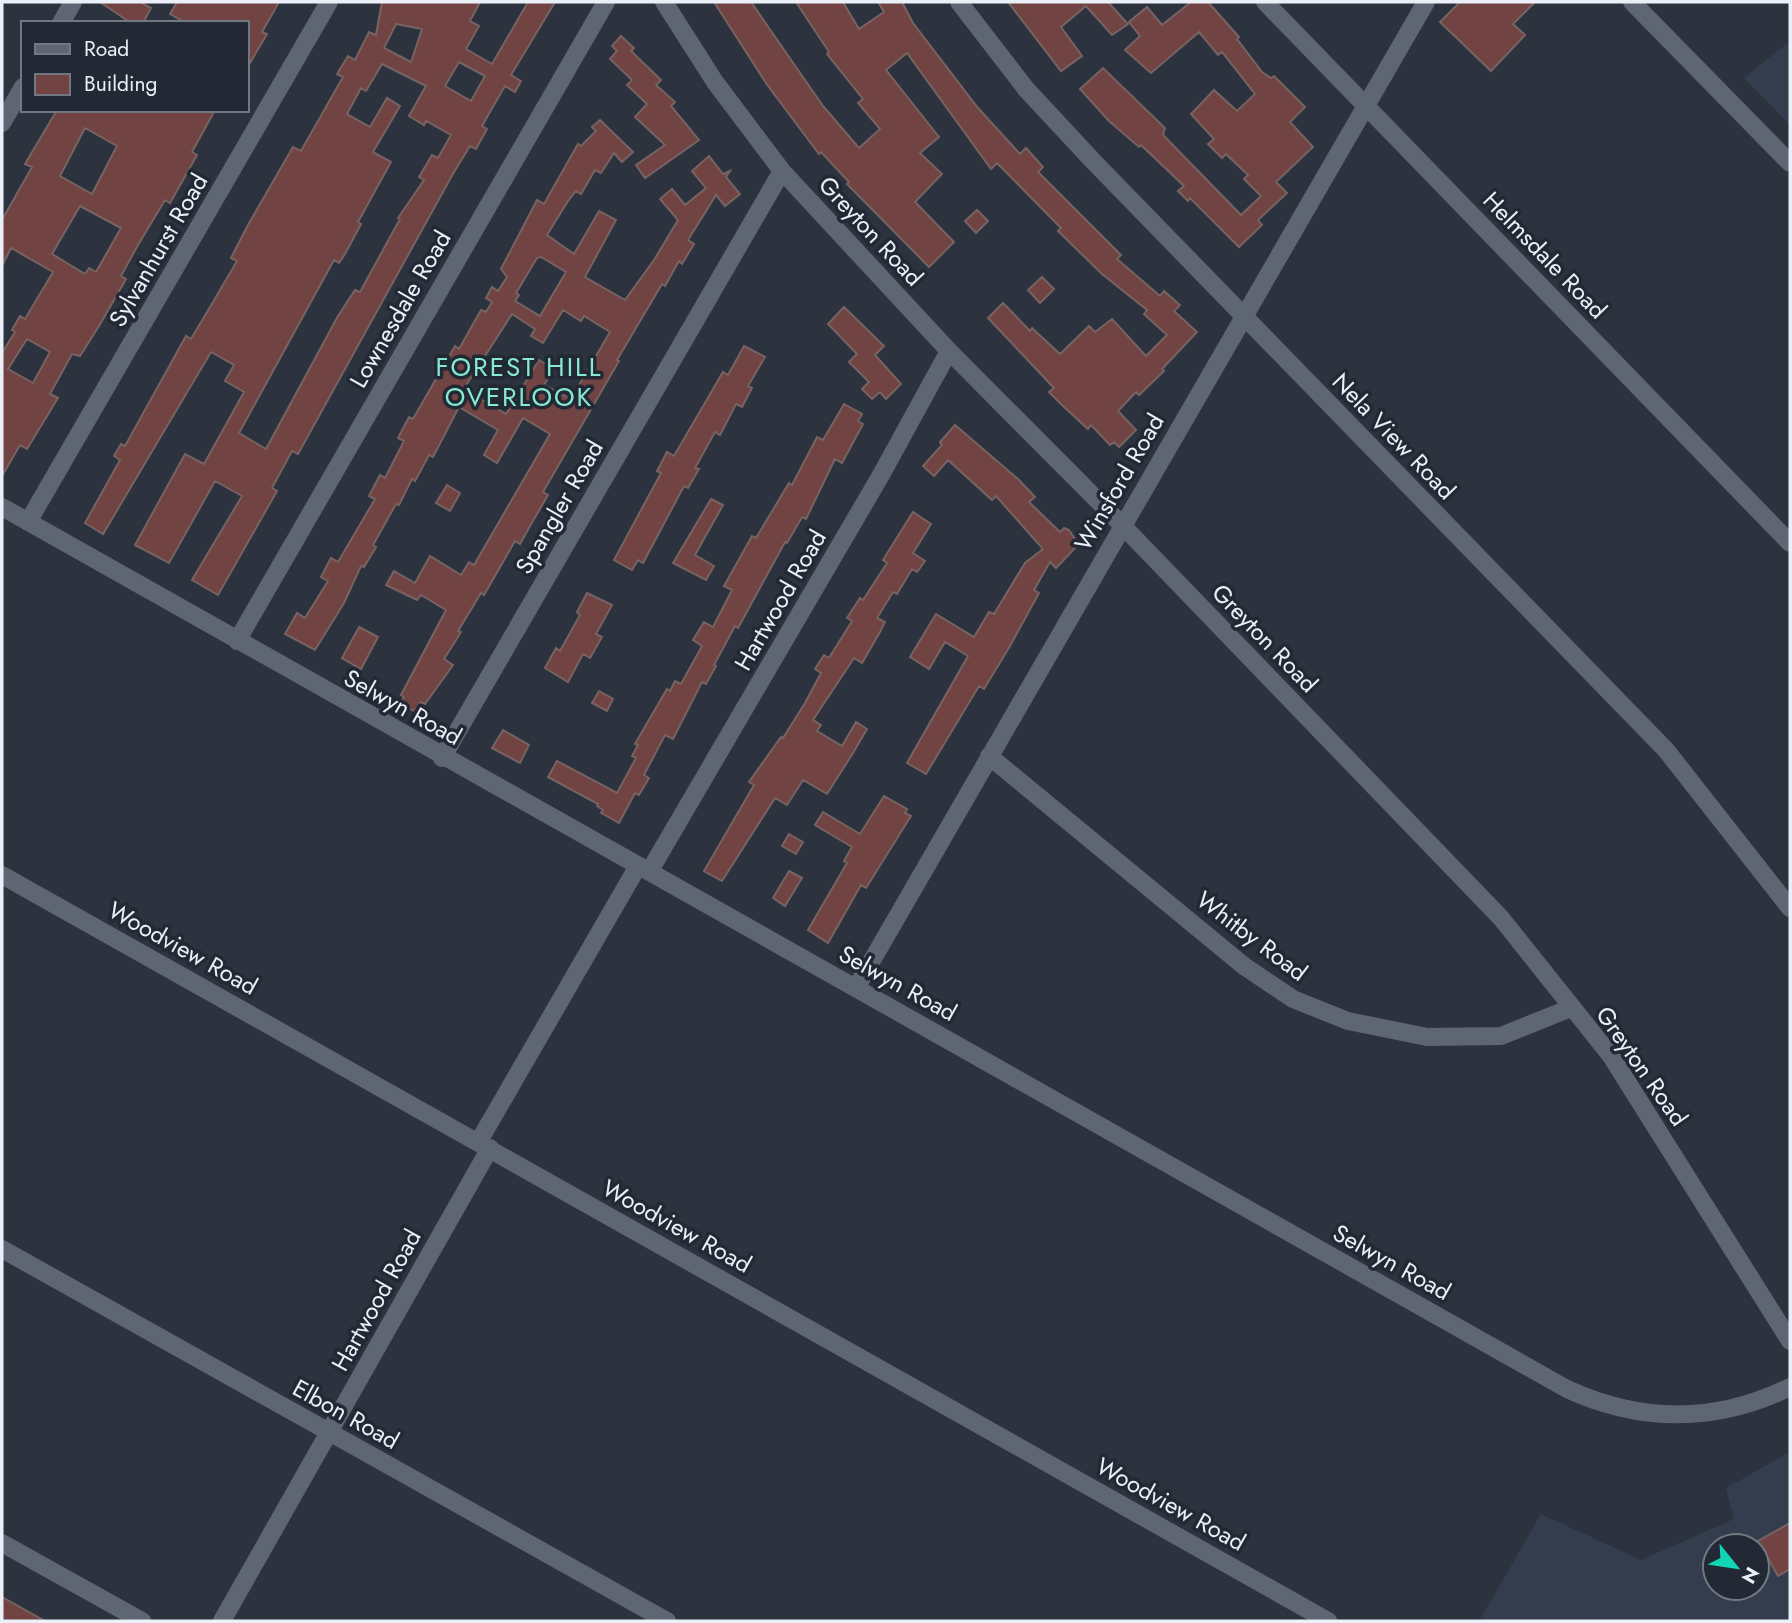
<svg xmlns="http://www.w3.org/2000/svg" width="1792" height="1623" font-family="Jost,sans-serif">
<style>
.built{fill:#333d4d;fill-rule:evenodd}
.building{fill:#714342;stroke:#766362;stroke-width:2;fill-rule:evenodd}
.lines{fill:none;stroke-linecap:round;stroke-linejoin:round}
.street{stroke:#5e6673;stroke-width:18}
.labels{text-anchor:middle;dominant-baseline:central;stroke-width:7;stroke-linejoin:round;paint-order:stroke}
.street-label{font-size:24px;fill:#ebeff7;stroke:#222935}
.neighbourhood-label{font-size:26px;letter-spacing:2px;fill:#86e9d0;stroke:#222935}
</style>
<rect width="100%" height="100%" fill="#2c333f"/>
<path class="built" d="M1790 41V125L1744 78Z
M1790 1452V1621H1479L1541 1514 1641 1560 1734 1519 1726 1488ZM1715 1546H1757V1588H1715Z"/>
<path class="building" d="M100 2H140L151 8 143 23H131Z
M177 2H279L262 32 267 34 247 68V23H186L170 14Z
M382 2H480L470 21 479 26 466 49 492 64 528 2H555L511 75 521 81 515 92 505 86 502 91 482 126 487 129 476 149 470 146 454 172 298 454 292 451 272 488 277 491 218 595 192 580 242 496 215 481 169 563 135 545 185 454 204 464 244 392 225 381 234 365 211 352 103 534 85 523 120 460 114 456 121 444 125 446 186 336 191 339 213 302 237 261 231 258 248 225 293 147 301 151 343 77 337 74 348 56 355 60 369 32 376 35ZM396 24 422 29 411 62 384 48ZM459 62 485 76 471 101 445 86ZM382 64 426 86 409 116 424 125 426 121 451 135 438 158 432 155 419 177 424 180 398 218 400 219 360 292 355 290 338 316 266 449 239 433 334 260 339 263 345 254 361 224 358 222 391 162 373 152 400 106 387 98 370 127 347 114 361 88 366 91Z
M714 2H751L823 106 859 148 880 129 858 103 863 99 827 54 829 52 796 2H843L859 29 884 12 878 2H902L913 23 978 108 1020 154 1026 148 1043 167 1038 172 1121 255 1117 259 1160 296 1164 291 1180 305 1174 311 1197 332 1162 369 1164 371 1139 395 1136 392 1118 411 1136 430 1119 447 1114 442 1110 445 1091 425 1088 429 1063 406 1049 392 1054 388 988 318 1003 303 1030 331 1032 328 1060 354 1089 326 1095 332 1112 319 1146 356 1167 335 1144 314 1147 310 1102 274 1058 231 1061 228 997 163 991 169 907 53 886 70 939 137 920 153 942 174 915 202 954 242 929 267 847 184 849 182 821 152 819 154 768 86Z
M1008 2H1108L1128 24 1112 35 1086 6 1061 27 1082 56 1061 71Z
M1191 2H1208L1239 37 1237 39 1262 72 1271 78 1274 76 1305 107 1290 122 1313 147 1276 182 1287 193 1258 220 1262 225 1239 247 1190 198 1188 201 1178 191 1184 186 1141 145 1139 147 1109 121 1080 89 1103 68 1165 128 1163 135 1241 215 1261 196 1244 179 1248 175 1226 154 1222 158 1208 144 1214 139 1191 114 1214 90 1237 111 1255 94 1222 52 1218 55 1199 32 1151 73 1125 50 1140 36 1129 22 1147 7 1162 25Z
M1460 2H1535L1513 24 1525 35 1491 71 1440 22Z
M621 36 634 48 631 51 661 80 656 85 675 102 671 106 699 140 645 178 636 165 665 145 635 117 647 104 627 85 632 80 610 59 617 51 612 46Z
M57 110H215L192 152 197 155 170 203 165 200 138 245 121 276 126 279 99 326 80 356 72 354 50 394 58 398 27 449 20 445 2 476V353L15 332 12 330 20 316 25 319 53 272 11 248 2 266V220L32 167 25 164ZM85 128 117 146 92 194 60 176ZM80 206 121 228 96 272 89 268 85 274 52 254ZM27 339 50 352 33 383 8 369Z
M600 120 633 152 622 162 614 153 601 173 595 170 581 194 576 191 568 201 547 235 574 254 599 211 616 220 585 277 625 300 654 260 678 220 660 199 672 189 685 205 706 188 692 171 709 156 723 174 730 171 726 177 740 194 725 206 716 195 688 240 694 244 682 264 679 261 665 286 662 284 617 360 619 361 543 492 548 495 530 526 520 544 515 541 484 595 481 593 458 631 461 632 444 659 453 665 425 704 421 702 414 711 400 703 404 697 401 695 446 610 421 595 417 600 386 585 394 571 415 583 430 556 461 575 469 562 474 565 550 434 523 418 497 463 484 455 498 430 459 407 433 457 429 455 415 481 412 479 399 505 396 504 373 545 376 547 364 567 361 566 344 603 315 650 285 634 297 613 305 618 328 581 321 577 331 558 338 562 375 499 369 496 380 475 385 478 404 441 398 438 409 417 413 419 455 346 459 349 481 310 486 312 492 302 486 298 492 287 498 291 507 277 501 269 537 200 544 204 578 144 581 146 596 131 592 127ZM541 257 566 272 540 316 515 301 519 295 516 293 537 258ZM563 310 581 321 584 316 610 332 571 399 544 385 554 369 539 360 506 414 467 391 465 387 512 314 535 329 531 336 543 343Z
M977 210 988 221 976 233 965 221Z
M1042 277 1054 289 1040 303 1028 290Z
M844 307 884 346 875 355 901 384 886 399 880 392 872 399 862 389 869 382 849 362 857 354 828 324Z
M744 346 765 357 748 386 752 388 742 407 736 404 720 435 715 432 695 468 699 469 688 488 684 486 643 563 638 560 632 570 614 560 661 473 657 471 667 452 674 456 723 372 728 375Z
M844 404 862 414 858 421 863 424 842 463 835 459 806 519 802 517 787 543 785 542 738 628 735 626 714 665 716 666 706 684 702 682 673 739 665 735 644 775 649 778 639 795 635 793 619 823 601 813 603 810 597 806 598 804 548 777 557 761 617 793 636 758 632 756 638 745 635 744 667 689 670 691 675 681 681 684 702 646 693 640 704 622 713 627 732 590 724 586 752 536 756 538 789 483 792 485 817 437 823 440Z
M955 425 1018 479 1035 497 1029 502 1060 532 1064 528 1069 530 1075 539 1072 543 1076 547 1056 568 1050 562 1034 590 1039 593 1010 646 984 689 979 686 926 774 907 763 968 656 945 642 929 669 910 657 936 614 974 637 989 612 994 614 1025 563 1043 549 996 496 992 500 948 460 934 476 923 466 942 445 940 442Z
M447 485 460 493 450 511 436 503Z
M711 499 723 505 695 555 714 566 706 580 673 563Z
M913 512 931 524 913 553 925 561 917 572 912 569 897 594 893 592 877 618 885 622 880 632 862 663 854 658 813 720 821 725 817 731 842 746 856 722 867 729 853 753 827 794 803 780 787 805 775 798 722 881 704 871 754 785 749 782 781 737 783 738 805 703 821 673 815 669 824 655 829 658 852 621 847 618 860 598 863 600 887 563 883 560Z
M587 593 612 605 596 634 602 637 590 658 583 654 568 682 545 668 556 648 560 651 580 615 577 612Z
M359 627 378 637 361 669 342 658Z
M599 691 613 699 607 711 592 703Z
M503 730 529 745 520 763 492 748Z
M884 796 907 809 905 813 911 816 866 888 861 885 828 943 808 930 847 863 844 861 852 847 815 825 823 812 860 834Z
M789 834 803 842 796 854 782 846Z
M789 871 802 878 785 906 773 898Z
M1790 1523V1569L1778 1576 1758 1541Z
M2 1597 45 1621H2Z"/>
<g class="lines">
<path class="street" d="M664 2 715 82 782 171 949 351 1123 526 1501 918 1611 1056 1790 1341
M959 2 1026 89 1093 161 1666 750 1790 908
M1265 2 1790 543
M1632 2 1790 163
M61 23 73 2
M2 123 23 87
M2 507 1567 1389C1641 1423 1717 1423 1790 1387
M28 522 329 2
M237 641 606 2
M989 756 1244 966 1293 999 1348 1021 1427 1037 1501 1036 1571 1008
M442 758 782 171
M649 872 881 475 949 351
M2 875 1328 1621
M856 988 1426 2
M479 1141 638 866
M2 1249 667 1621
M2 1543 142 1621
M222 1621 490 1148"/>
</g>
<g class="labels">
<g class="street-label">
<text transform="translate(871 231) rotate(47)">Greyton Road</text>
<text transform="translate(158 250) rotate(-60)">Sylvanhurst Road</text>
<text transform="translate(1545 255) rotate(46)">Helmsdale Road</text>
<text transform="translate(400 309) rotate(-60)">Lownesdale Road</text>
<text transform="translate(1394 436) rotate(46)">Nela View Road</text>
<text transform="translate(1119 482) rotate(-60)">Winsford Road</text>
<text transform="translate(559 507) rotate(-60)">Spangler Road</text>
<text transform="translate(780 600) rotate(-60)">Hartwood Road</text>
<text transform="translate(1265 638) rotate(46)">Greyton Road</text>
<text transform="translate(403 707) rotate(29)">Selwyn Road</text>
<text transform="translate(1252 936) rotate(37)">Whitby Road</text>
<text transform="translate(183 948) rotate(29)">Woodview Road</text>
<text transform="translate(898 983) rotate(29)">Selwyn Road</text>
<text transform="translate(1642 1066) rotate(55)">Greyton Road</text>
<text transform="translate(677 1226) rotate(29)">Woodview Road</text>
<text transform="translate(1392 1262) rotate(29)">Selwyn Road</text>
<text transform="translate(376 1300) rotate(-61)">Hartwood Road</text>
<text transform="translate(346 1414) rotate(29)">Elbon Road</text>
<text transform="translate(1171 1504) rotate(29)">Woodview Road</text>
</g>
<g class="neighbourhood-label">
<text x="519" y="367">FOREST HILL<tspan x="519" dy="30">OVERLOOK</tspan></text>
</g>
</g>
<rect width="1792" height="1623" fill="none" stroke="#ebeff7" stroke-width="7"/>
<rect x="21" y="21" width="228" height="91" fill="#222935" stroke="#727883" stroke-width="2"/>
<rect x="35" y="44" width="35" height="10" fill="#5e6673" stroke="#727883" stroke-width="2"/>
<text x="84" y="56" font-size="21" fill="#ebeff7">Road</text>
<rect x="35" y="74" width="35" height="21" fill="#714342" stroke="#727883" stroke-width="2"/>
<text x="84" y="91" font-size="21" fill="#ebeff7">Building</text>
<g transform="translate(1736 1567) rotate(120)"><circle r="33" fill="#222935" stroke="#727883" stroke-width="2"/>
<path d="M0-5L12 26L0 18L-12 26Z" fill="#11d5b4"/>
<text y="-10" font-size="19" font-weight="bold" text-anchor="middle" fill="#ebeff7">N</text>
</g>
</svg>
